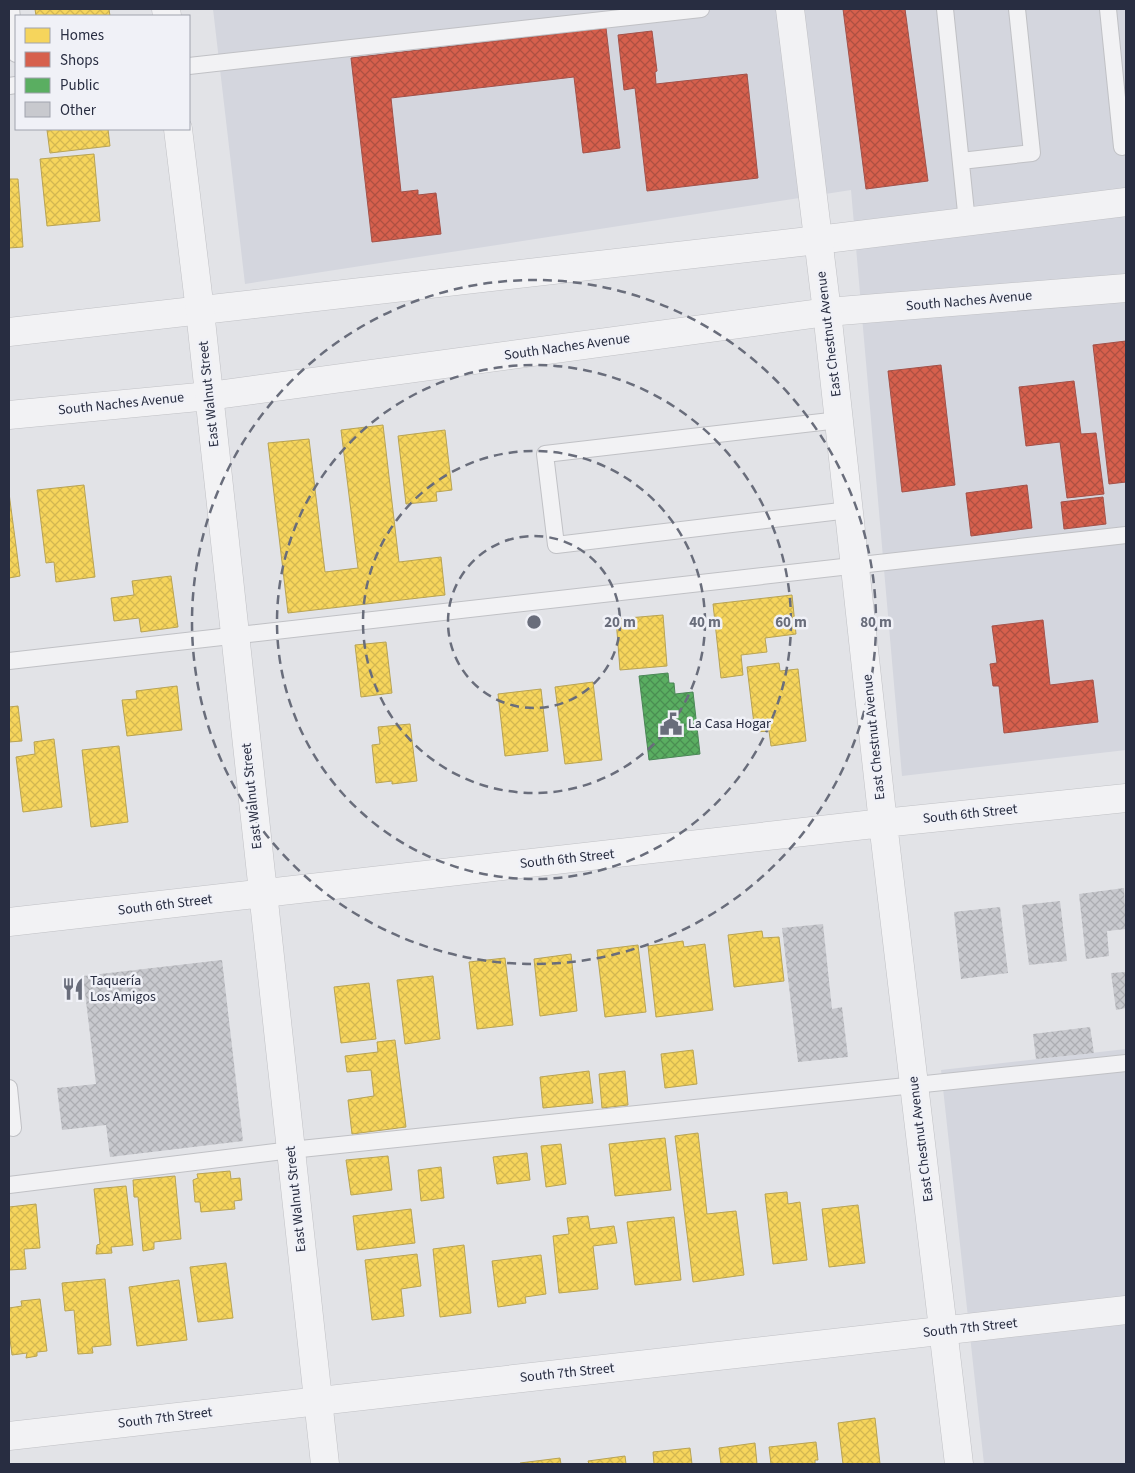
<svg xmlns="http://www.w3.org/2000/svg" width="1135" height="1473" font-family="'Source Sans 3',sans-serif">
<style>
.built{fill:#d4d6de}
.homes{fill:url(#homes-cross-hatch);stroke:#b8a354}
.shops{fill:url(#shops-cross-hatch);stroke:#a25149}
.public{fill:url(#public-cross-hatch);stroke:#4b8757}
.building{fill:url(#building-cross-hatch)}
.lines{fill:none;stroke-linecap:round;stroke-linejoin:round}
.service-casing{stroke:#c0c1c5;stroke-width:18}
.minor-casing{stroke:#c0c1c5;stroke-width:29}
.tertiary-casing{stroke:#c0c1c5;stroke-width:29}
.service{stroke:#f2f2f4;stroke-width:16}
.minor{stroke:#f2f2f4;stroke-width:28}
.tertiary{stroke:#f2f2f4;stroke-width:28}
.ring{fill:none;stroke:#696d7b;stroke-width:2.5;stroke-dasharray:9 6}
.labels{text-anchor:middle;dominant-baseline:central;stroke-width:5;stroke-linejoin:round;paint-order:stroke}
.street-label{font-size:14px;fill:#282d41;stroke:#f0f1f7}
.poi-label{font-size:14px;fill:#282d41;stroke:#f0f1f7;text-anchor:start}
.centre{fill:#696d7b;stroke:#f0f1f7;stroke-width:2.5}
.ring-label{font-size:15px;text-anchor:middle;font-weight:bold;fill:#696d7b;stroke:#f0f1f7;stroke-width:5;stroke-linejoin:round;paint-order:stroke}
</style>
<defs>
<pattern id="homes-cross-hatch" width="8" height="8" patternUnits="userSpaceOnUse" patternTransform="scale(1.25)"><rect width="8" height="8" fill="#f6d55c"/><path d="M0 0l8 8M0 8l8-8" fill="none" stroke="#d3b751"/></pattern>
<pattern id="shops-cross-hatch" width="8" height="8" patternUnits="userSpaceOnUse" patternTransform="scale(1.25)"><rect width="8" height="8" fill="#d6604d"/><path d="M0 0l8 8M0 8l8-8" fill="none" stroke="#ae5042"/></pattern>
<pattern id="public-cross-hatch" width="8" height="8" patternUnits="userSpaceOnUse" patternTransform="scale(1.25)"><rect width="8" height="8" fill="#5aae61"/><path d="M0 0l8 8M0 8l8-8" fill="none" stroke="#4a8e52"/></pattern>
<pattern id="building-cross-hatch" width="8" height="8" patternUnits="userSpaceOnUse" patternTransform="scale(1.25)"><rect width="8" height="8" fill="#c8c9ce"/><path d="M0 0l8 8M0 8l8-8" fill="none" stroke="#acadb2"/></pattern>
</defs>
<rect width="100%" height="100%" fill="#e2e3e7"/>
<path class="built" d="M213 9H1126V750L902 776 851 190 245 284Z
M1126 1049V1464H984L941 1070Z"/>
<path class="homes" d="M35 9H109L110 16H36Z
M59 129H108L110 146 50 153 47 130Z
M94 154 100 221 47 226 40 159Z
M9 179H18L23 247 9 248Z
M383 425 399 562 441 557 445 595 288 613 268 443 309 439 325 572 358 568 341 430Z
M445 430 452 490 436 492 437 501 406 504 398 436Z
M84 485 95 577 56 582 54 562 46 563 37 490Z
M9 493 20 576 9 578Z
M171 576 178 627 141 632 139 618 114 621 111 598 134 595 132 581Z
M792 595 796 634 765 638 767 652 741 655 743 675 721 678 713 604Z
M663 615 667 666 620 670 616 619Z
M386 642 392 693 361 697 355 645Z
M779 663 780 671 798 669 806 741 771 746 769 731 755 732 747 667Z
M593 682 602 760 565 764 555 687Z
M177 686 182 730 127 736 122 700 137 699 136 691Z
M541 689 548 751 505 756 498 694Z
M18 706 22 741 9 742V707Z
M410 724 417 781 392 784V781L376 783 372 745 380 744 378 727Z
M54 739 62 807 23 812 16 757 35 754 34 742Z
M119 746 128 822 91 827 82 750Z
M762 931 763 938 779 937 784 981 734 987 728 935Z
M683 941 684 947 705 944 713 1010 656 1017 648 946Z
M638 945 646 1012 605 1017 597 950Z
M571 954 577 1011 540 1016 534 959Z
M505 958 513 1025 477 1029 469 962Z
M433 976 440 1039 405 1044 397 980Z
M369 983 376 1039 341 1043 334 987Z
M395 1040 406 1127 352 1134 348 1100 374 1096 371 1070 347 1072 345 1056 378 1052 377 1042Z
M693 1050 697 1084 665 1088 661 1054Z
M589 1071 593 1103 543 1108 540 1077Z
M625 1071 628 1105 602 1108 599 1074Z
M698 1133 707 1214 736 1211 744 1275 693 1282 675 1136Z
M665 1138 671 1190 615 1196 609 1144Z
M561 1144 566 1184 546 1187 541 1146Z
M527 1153 530 1180 497 1184 493 1157Z
M388 1156 392 1190 351 1195 346 1160Z
M441 1167 444 1198 421 1201 418 1170Z
M230 1171 231 1179 240 1178 242 1200 234 1201 235 1209 201 1212 200 1202H195L193 1180 198 1178 197 1174Z
M175 1176 181 1239 154 1242V1249L143 1251 138 1197H134L133 1180Z
M126 1186 133 1245 111 1247 112 1253 96 1254 97 1245 100 1244 94 1189Z
M787 1192 788 1204 800 1202 807 1260 773 1264 765 1194Z
M36 1204 40 1248 24 1249 26 1269 9 1270V1207Z
M858 1205 865 1263 829 1267 822 1209Z
M411 1209 415 1243 357 1250 353 1216Z
M588 1216 590 1229 614 1226 617 1243 593 1246 598 1289 559 1293 553 1236 569 1234 567 1218Z
M674 1217 681 1280 635 1285 627 1222Z
M464 1245 471 1313 440 1317 433 1249Z
M417 1254 421 1286 401 1289 404 1316 372 1320 365 1260Z
M541 1255 546 1294 525 1297 526 1303 498 1307 492 1261Z
M226 1263 233 1318 198 1322 190 1267Z
M105 1279 111 1345 92 1347 93 1353 78 1354 74 1310 65 1311 62 1283Z
M179 1280 187 1340 137 1346 129 1287Z
M40 1299 47 1351 37 1352V1356L26 1358 27 1353 12 1355 9 1331V1308L22 1306 21 1301Z
M875 1418 880 1464H843L838 1423Z
M816 1442 818 1460H815V1464H771L769 1447Z
M755 1443 757 1464H721L719 1448Z
M690 1448 692 1464H654L653 1452Z
M625 1456 626 1464H589L588 1461Z
M560 1458 561 1464H520V1463Z"/>
<path class="shops" d="M843 9H905L928 181 866 189Z
M606 28 620 148 583 153 574 77 391 98 401 192 418 190V195L436 193 441 234 372 242 351 58Z
M652 31 657 71 655 72 656 84 747 74 758 178 647 191 635 88 624 90 618 35Z
M1126 341V482L1109 484 1093 345Z
M941 365 955 485 902 492 888 371Z
M1074 381 1081 434 1096 433 1104 494 1067 498 1060 442 1026 446 1019 387Z
M1027 485 1032 528 971 536 966 493Z
M1103 497 1106 524 1064 529 1061 502Z
M1043 620 1050 685 1093 680 1098 722 1004 733 999 686H993L990 664 997 663 992 626Z"/>
<path class="public" d="M668 673 669 683H674L675 694 693 692 700 754 649 760 639 676Z"/>
<path class="building" d="M1124 888 1126 929 1107 931 1109 956 1086 959 1079 894Z
M1060 901 1067 961 1029 965 1022 905Z
M1000 907 1008 973 961 979 954 912Z
M823 924 832 1009 842 1007 848 1057 798 1062 782 928Z
M222 960 243 1141 110 1157 106 1125 62 1130 57 1088 96 1084 83 976Z
M1126 972V1008L1116 1010 1111 973Z
M1090 1027 1094 1053 1036 1059 1033 1034Z"/>
<g class="lines">
<defs>
<path id="service" d="M11 9 16 54
M945 9 967 222
M1108 9 1122 147
M189 66 701 9
M9 86 16 85
M961 161 1032 153 1017 9
M839 420 545 454 556 545 849 510
M9 661 1126 535
M9 1088 13 1128
M9 1185 291 1150 1126 1063"/>
<path id="minor" d="M9 332 818 240 1126 202
M9 415 209 396 827 312 1126 288
M9 1436 1126 1310"/>
<path id="tertiary" d="M166 9 167 16
M790 9 827 312 883 823 959 1464
M178 129 200 311 325 1464
M9 922 883 823 1126 798"/>
</defs>
<use href="#service" class="service-casing"/>
<use href="#minor" class="minor-casing"/>
<use href="#tertiary" class="tertiary-casing"/>
<use href="#service" class="service"/>
<use href="#minor" class="minor"/>
<use href="#tertiary" class="tertiary"/>
</g>
<g class="ring">
<circle cx="534" cy="622" r="86"/>
<circle cx="534" cy="622" r="171"/>
<circle cx="534" cy="622" r="257"/>
<circle cx="534" cy="622" r="342"/>
</g>
<defs>
<symbol id="civic-bare" viewBox="-9 -9 18 18"><path d="M-.6-6.5H3V-4.5H.6V-3L4-1V1h2V6H-6V1h2V-1L-.6-3ZM-1.2 2.5V6h2.4V2.5Z" fill="#696d7b" stroke="#f0f1f7" stroke-width="2.5" paint-order="stroke"/></symbol>
<symbol id="restaurant-bare" viewBox="-9 -9 18 18"><path d="M-5-6h1v4h1v-4h1v4h1v-4h1v5L-1.5 .5V6h-2V.5L-5-1ZM5-6V6H3V1.5H1.5Q1.5-4 5-6Z" fill="#696d7b" stroke="#f0f1f7" stroke-width="2.5" paint-order="stroke"/></symbol>
</defs>
<g fill-rule="evenodd">
<use href="#civic-bare" x="655" y="708" width="32" height="32"/>
<use href="#restaurant-bare" x="57" y="973" width="32" height="32"/>
</g>
<g class="labels">
<g class="street-label">
<text transform="translate(969 301) rotate(-5)">South Naches Avenue</text>
<text transform="translate(829 334) rotate(-97)">East Chestnut Avenue</text>
<text transform="translate(567 347) rotate(-8)">South Naches Avenue</text>
<text transform="translate(209 394) rotate(-96)">East Walnut Street</text>
<text transform="translate(121 404) rotate(-6)">South Naches Avenue</text>
<text transform="translate(874 737) rotate(-96)">East Chestnut Avenue</text>
<text transform="translate(252 796) rotate(-96)">East Walnut Street</text>
<text transform="translate(970 814) rotate(-6)">South 6th Street</text>
<text transform="translate(567 859) rotate(-6)">South 6th Street</text>
<text transform="translate(165 905) rotate(-7)">South 6th Street</text>
<text transform="translate(921 1139) rotate(-97)">East Chestnut Avenue</text>
<text transform="translate(296 1199) rotate(-96)">East Walnut Street</text>
<text transform="translate(970 1328) rotate(-6)">South 7th Street</text>
<text transform="translate(567 1373) rotate(-6)">South 7th Street</text>
<text transform="translate(165 1418) rotate(-7)">South 7th Street</text>
</g>
<g class="poi-label">
<text x="688" y="724">La Casa Hogar</text>
<text x="90" y="981">Taquería<tspan x="90" dy="16">Los Amigos</tspan></text>
</g>
</g>
<circle cx="534" cy="622" r="8" class="centre"/>
<g class="ring-label">
<text x="620" y="627">20 m</text>
<text x="705" y="627">40 m</text>
<text x="791" y="627">60 m</text>
<text x="876" y="627">80 m</text>
</g>
<rect width="1135" height="1473" fill="none" stroke="#282d41" stroke-width="20"/>
<rect x="15" y="15" width="175" height="115" fill="#f0f1f7" stroke="#a0a3ae"/>
<rect x="25" y="28" width="25" height="15" fill="#f6d55c" stroke="#a0a3ae"/>
<text x="60" y="40" font-size="15" fill="#282d41">Homes</text>
<rect x="25" y="52" width="25" height="15" fill="#d6604d" stroke="#a0a3ae"/>
<text x="60" y="65" font-size="15" fill="#282d41">Shops</text>
<rect x="25" y="78" width="25" height="15" fill="#5aae61" stroke="#a0a3ae"/>
<text x="60" y="90" font-size="15" fill="#282d41">Public</text>
<rect x="25" y="102" width="25" height="15" fill="#c8c9ce" stroke="#a0a3ae"/>
<text x="60" y="115" font-size="15" fill="#282d41">Other</text>
</svg>
